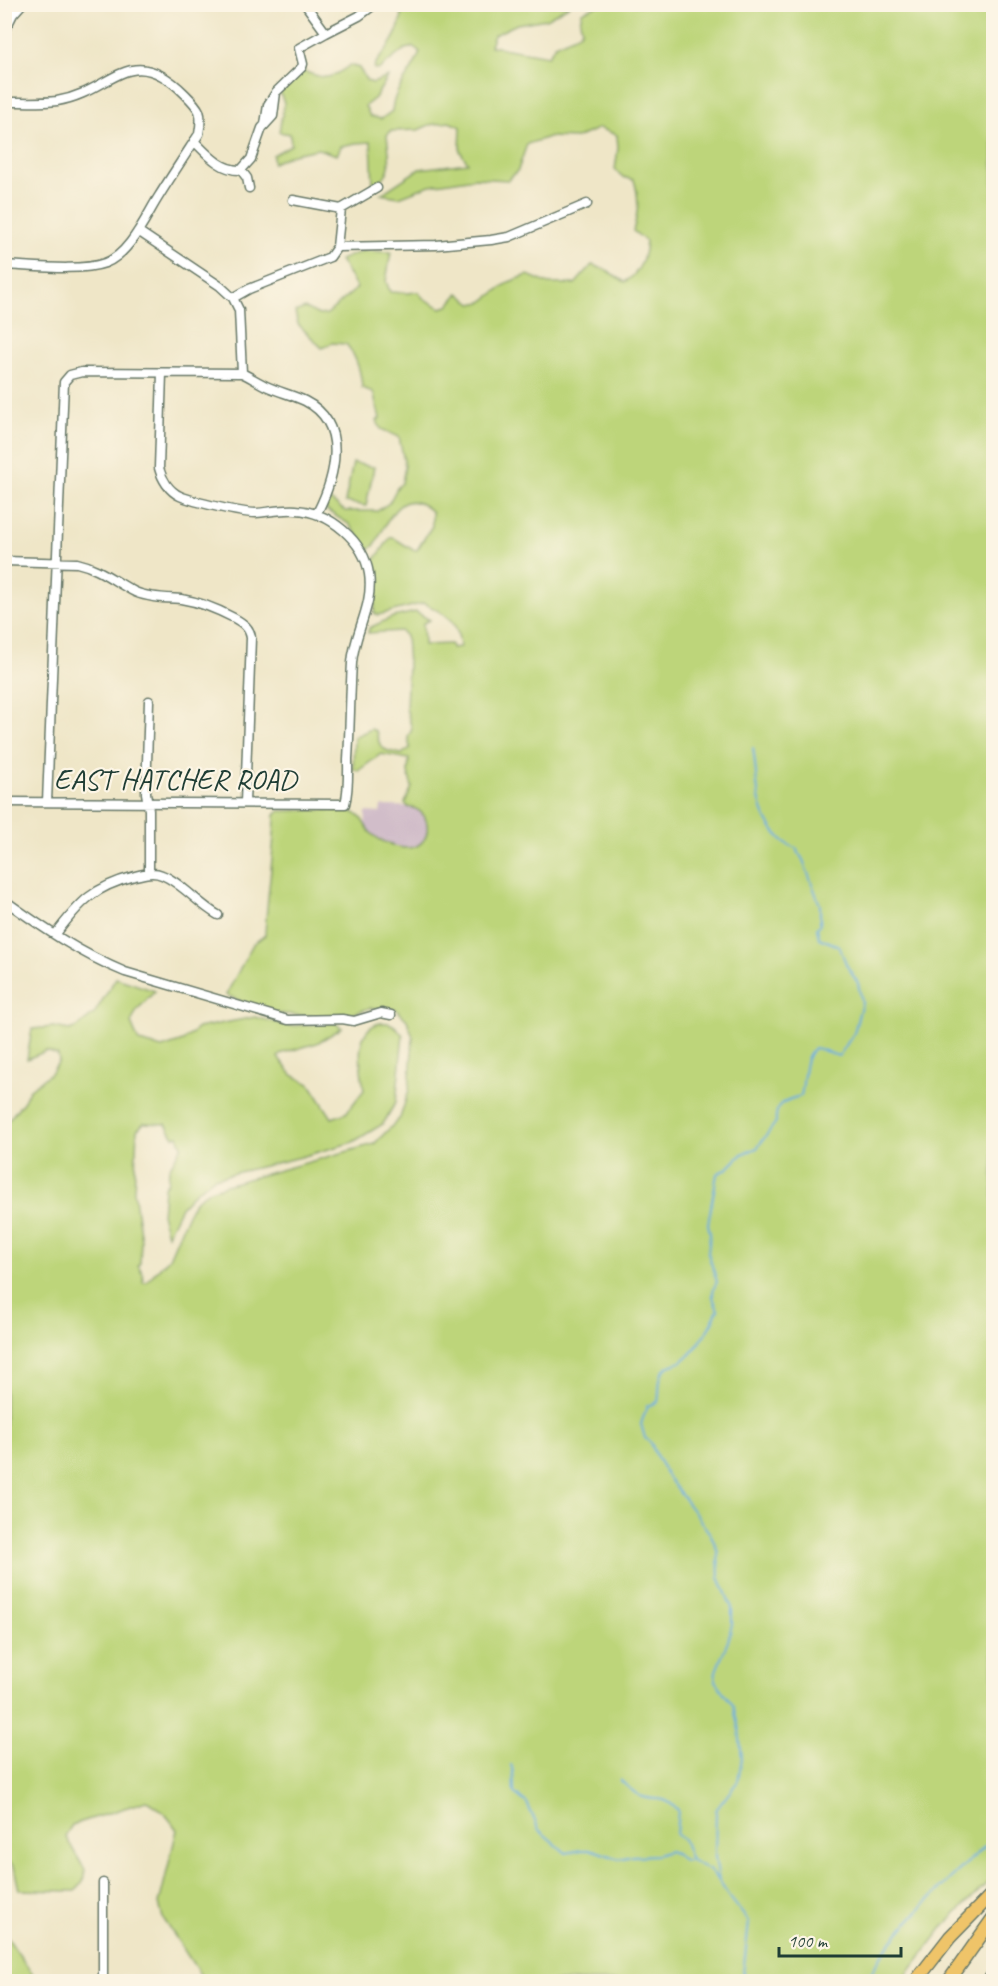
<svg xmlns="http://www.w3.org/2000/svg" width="998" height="1986" font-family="Caveat,sans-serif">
<rect width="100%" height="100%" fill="#fcf5e5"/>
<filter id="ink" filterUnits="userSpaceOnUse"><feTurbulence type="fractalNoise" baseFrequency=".0167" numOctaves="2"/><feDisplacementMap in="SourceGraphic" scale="12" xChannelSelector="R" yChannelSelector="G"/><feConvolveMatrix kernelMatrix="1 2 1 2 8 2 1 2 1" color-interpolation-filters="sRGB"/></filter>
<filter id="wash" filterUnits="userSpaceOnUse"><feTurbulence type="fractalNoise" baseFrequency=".008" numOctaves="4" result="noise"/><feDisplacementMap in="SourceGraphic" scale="24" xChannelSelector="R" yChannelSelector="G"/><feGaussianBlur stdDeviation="1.35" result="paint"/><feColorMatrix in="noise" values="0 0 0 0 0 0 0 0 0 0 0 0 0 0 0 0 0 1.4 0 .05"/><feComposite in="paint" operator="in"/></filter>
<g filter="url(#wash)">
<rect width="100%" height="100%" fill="#efe6c7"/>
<path fill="#d1bdc9" d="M381,806L437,807L436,851H364L366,812L380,813Z"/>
<path fill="#bdd57a" stroke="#6e8957" stroke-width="1.5" d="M396,5H570L546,19L517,24L494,35L490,46L548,56L555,45L579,34L582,29L580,22L582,12L598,5H993V1877L944,1926L902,1981L205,1982L163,1918L159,1904L177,1830C169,1818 160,1806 146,1801L72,1825L65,1836L85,1870L83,1882L76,1891L19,1890L14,1867L5,1859V1124L24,1101L29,1090L52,1072L59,1061L58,1055L46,1051L27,1059L32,1029L54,1027L69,1030L76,1028L94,1014L116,978L155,991L137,1010L131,1023L139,1042L162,1048L183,1041L198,1028L255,1017L290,1026L335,1023L342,1028L317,1043L283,1053L278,1057L292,1075L310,1084L332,1118L346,1113L364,1090C361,1070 352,1030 380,1023C392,1021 396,1027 403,1035L396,1102L383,1124L353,1142L301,1157L214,1178L194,1193L181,1207L167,1235L162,1217L164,1187L168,1182L169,1169L182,1146L178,1136L174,1137L166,1124L144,1123L137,1130L134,1191L141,1241L140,1262L138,1265L143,1274V1282H146L169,1258L190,1209L196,1200L210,1190L226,1185L374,1144L400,1118L409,1090L413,1037L407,1020L396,1009L370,1008L348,1015L314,1016L270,1013L226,995L253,944L265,935C267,895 274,855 275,815L279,811C294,811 341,807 352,812C363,816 363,824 370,832C379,841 395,848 407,848C434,848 434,809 408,807L405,803L412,787L408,773L409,759L381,754L358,771L353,769L354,737L371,729L376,731C380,751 383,750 402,754L410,748L408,737L412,729L406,708L408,665L406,636L401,631L368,633L369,628L393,617L416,612L430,620L423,623L424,645L451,644L452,648L460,647C458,619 447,616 424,603L378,615L374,613L377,586L372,564L390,538H394L413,550H417L432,526V512C401,482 388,522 374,546L368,549L349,524L326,510V504L330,500L345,511H377L389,503L397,488L402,483L405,466L399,437L381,429L377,421L380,418L373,392L362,388C361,371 357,357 346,344L332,343L322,348L298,324L295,312L305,308L319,315L327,314L357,288L340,260L362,251L391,252L386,281L390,292L407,293L418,292L424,299L441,308L448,306L459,293L472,304L482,302L509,282L528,275L549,284H575L592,265L606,270L625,282C640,273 645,258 646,241L633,231C638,213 640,199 634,180L623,177L615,170L618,148L617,135L599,128L577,138L549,137L527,144L518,170L508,180L475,178L430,185L399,197L381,194L419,169L468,163L460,151L461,127L449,122L429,125L418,130L391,131L387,135C389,157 396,174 373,185L371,142L356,143L341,146L337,155L318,149L293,154L273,163V155L291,145L290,134L279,132L284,103L280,93L303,71C325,80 330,80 350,65L359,68L367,81L373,83L388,77L375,98L365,106L370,116L381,119L392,111C394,86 413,75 420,52L414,47L405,49L378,70L374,69L375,64C388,48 398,36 402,15Z
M353,463L374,467L366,506L345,502Z
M4,1933L7,1937L37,1981H5Z"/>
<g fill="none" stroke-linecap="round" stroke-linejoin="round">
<path stroke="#6baee0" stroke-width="2" d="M511,1765C515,1774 513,1783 514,1793L527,1803L539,1830L566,1853L581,1850H593L619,1859L632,1856L657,1855L670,1851L684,1860H689
M620,1780C626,1785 635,1795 643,1797C660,1802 662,1794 678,1810L676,1835L683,1839L691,1860L709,1870L719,1881L728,1895L749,1922L742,1982
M719,1881L715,1857L716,1810L738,1781L742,1758L739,1730L733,1705L715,1681L716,1671L728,1641L732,1624V1608L719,1577L718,1552L711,1535L668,1477L656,1455L651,1443L645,1438L641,1424L647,1406L658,1402C660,1393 658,1380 662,1373C667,1364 674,1366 682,1361C698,1350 710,1327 718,1310C713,1299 710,1293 717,1282L708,1253L710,1233L708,1224L717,1174L728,1168L742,1154L757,1148L776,1122C774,1105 786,1099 801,1096C805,1079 802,1060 814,1048C824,1049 830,1054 839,1056L854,1033L862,1002L858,983L847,966L839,946L819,938L817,928L820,924V905L803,860L796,848C786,845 781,839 774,831C754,806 758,777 753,748
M866,1982C872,1972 877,1962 883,1953C914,1911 955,1874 994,1838"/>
</g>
</g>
<g filter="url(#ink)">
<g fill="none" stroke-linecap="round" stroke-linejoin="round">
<g stroke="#687867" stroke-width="11">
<path id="minor" d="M305,4L326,33L359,16L375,4
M4,32L13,14L22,4
M4,83L7,102L4,205
M265,124L268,105L275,94
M194,141C207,154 221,171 241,170L251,159L262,128L273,116L276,92L302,67L303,64L299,48L326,33
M241,170L247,178L249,188
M293,200L341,209L377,188
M138,231L220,286L233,298L239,310L242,373
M337,247L341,209
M4,265C32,266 80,272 105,263C130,254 146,216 159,196C172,175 186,154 199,134C203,112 200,109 185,94C129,39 113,92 57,101C41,103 23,102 7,102
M233,298L249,289L330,257L337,247L436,245L491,240L509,237L587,204
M242,373C250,377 258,382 266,386C279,392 293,395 305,401C350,424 335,478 317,513
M4,561L77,563C100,568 115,582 135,592C149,598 166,598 181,599C200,602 217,609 234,618C243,623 250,628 251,638L245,803
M4,802L345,804C349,789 348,773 348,759C350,727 350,695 352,663C354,632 374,606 369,574C364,541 330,512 296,510C283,509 269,512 256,513C241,513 194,502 180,496C169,491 162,479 159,468L162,373
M47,802L64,382L70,375L82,372L242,373
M149,873V810L146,793L149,701
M4,900C43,928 81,954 125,972L288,1020L342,1019L354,1021L381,1013L391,1015
M55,935C80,902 93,887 135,876C143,874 153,871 162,875C182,883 198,904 218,915
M103,1883V1978L104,1982"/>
</g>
<g stroke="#687867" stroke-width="15">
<path id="highway" d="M915,1982L950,1937L994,1892
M948,1982L994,1917
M988,1982L994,1974"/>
</g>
<use href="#minor" stroke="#fff" stroke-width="8"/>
<use href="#highway" stroke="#efc469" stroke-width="12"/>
</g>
</g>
<g text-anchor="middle" stroke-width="4.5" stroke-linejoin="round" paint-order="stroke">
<g font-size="30" fill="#1f3d34" stroke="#fcf5e5">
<text x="175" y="789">EAST HATCHER ROAD</text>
</g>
</g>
<rect width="998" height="1986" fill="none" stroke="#fcf5e5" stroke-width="24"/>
<path d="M779 1947v9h122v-9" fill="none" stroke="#1f3d34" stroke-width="3"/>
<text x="788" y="1947" font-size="18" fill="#1f3d34" stroke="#fcf5e5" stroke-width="4.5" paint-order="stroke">100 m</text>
</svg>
